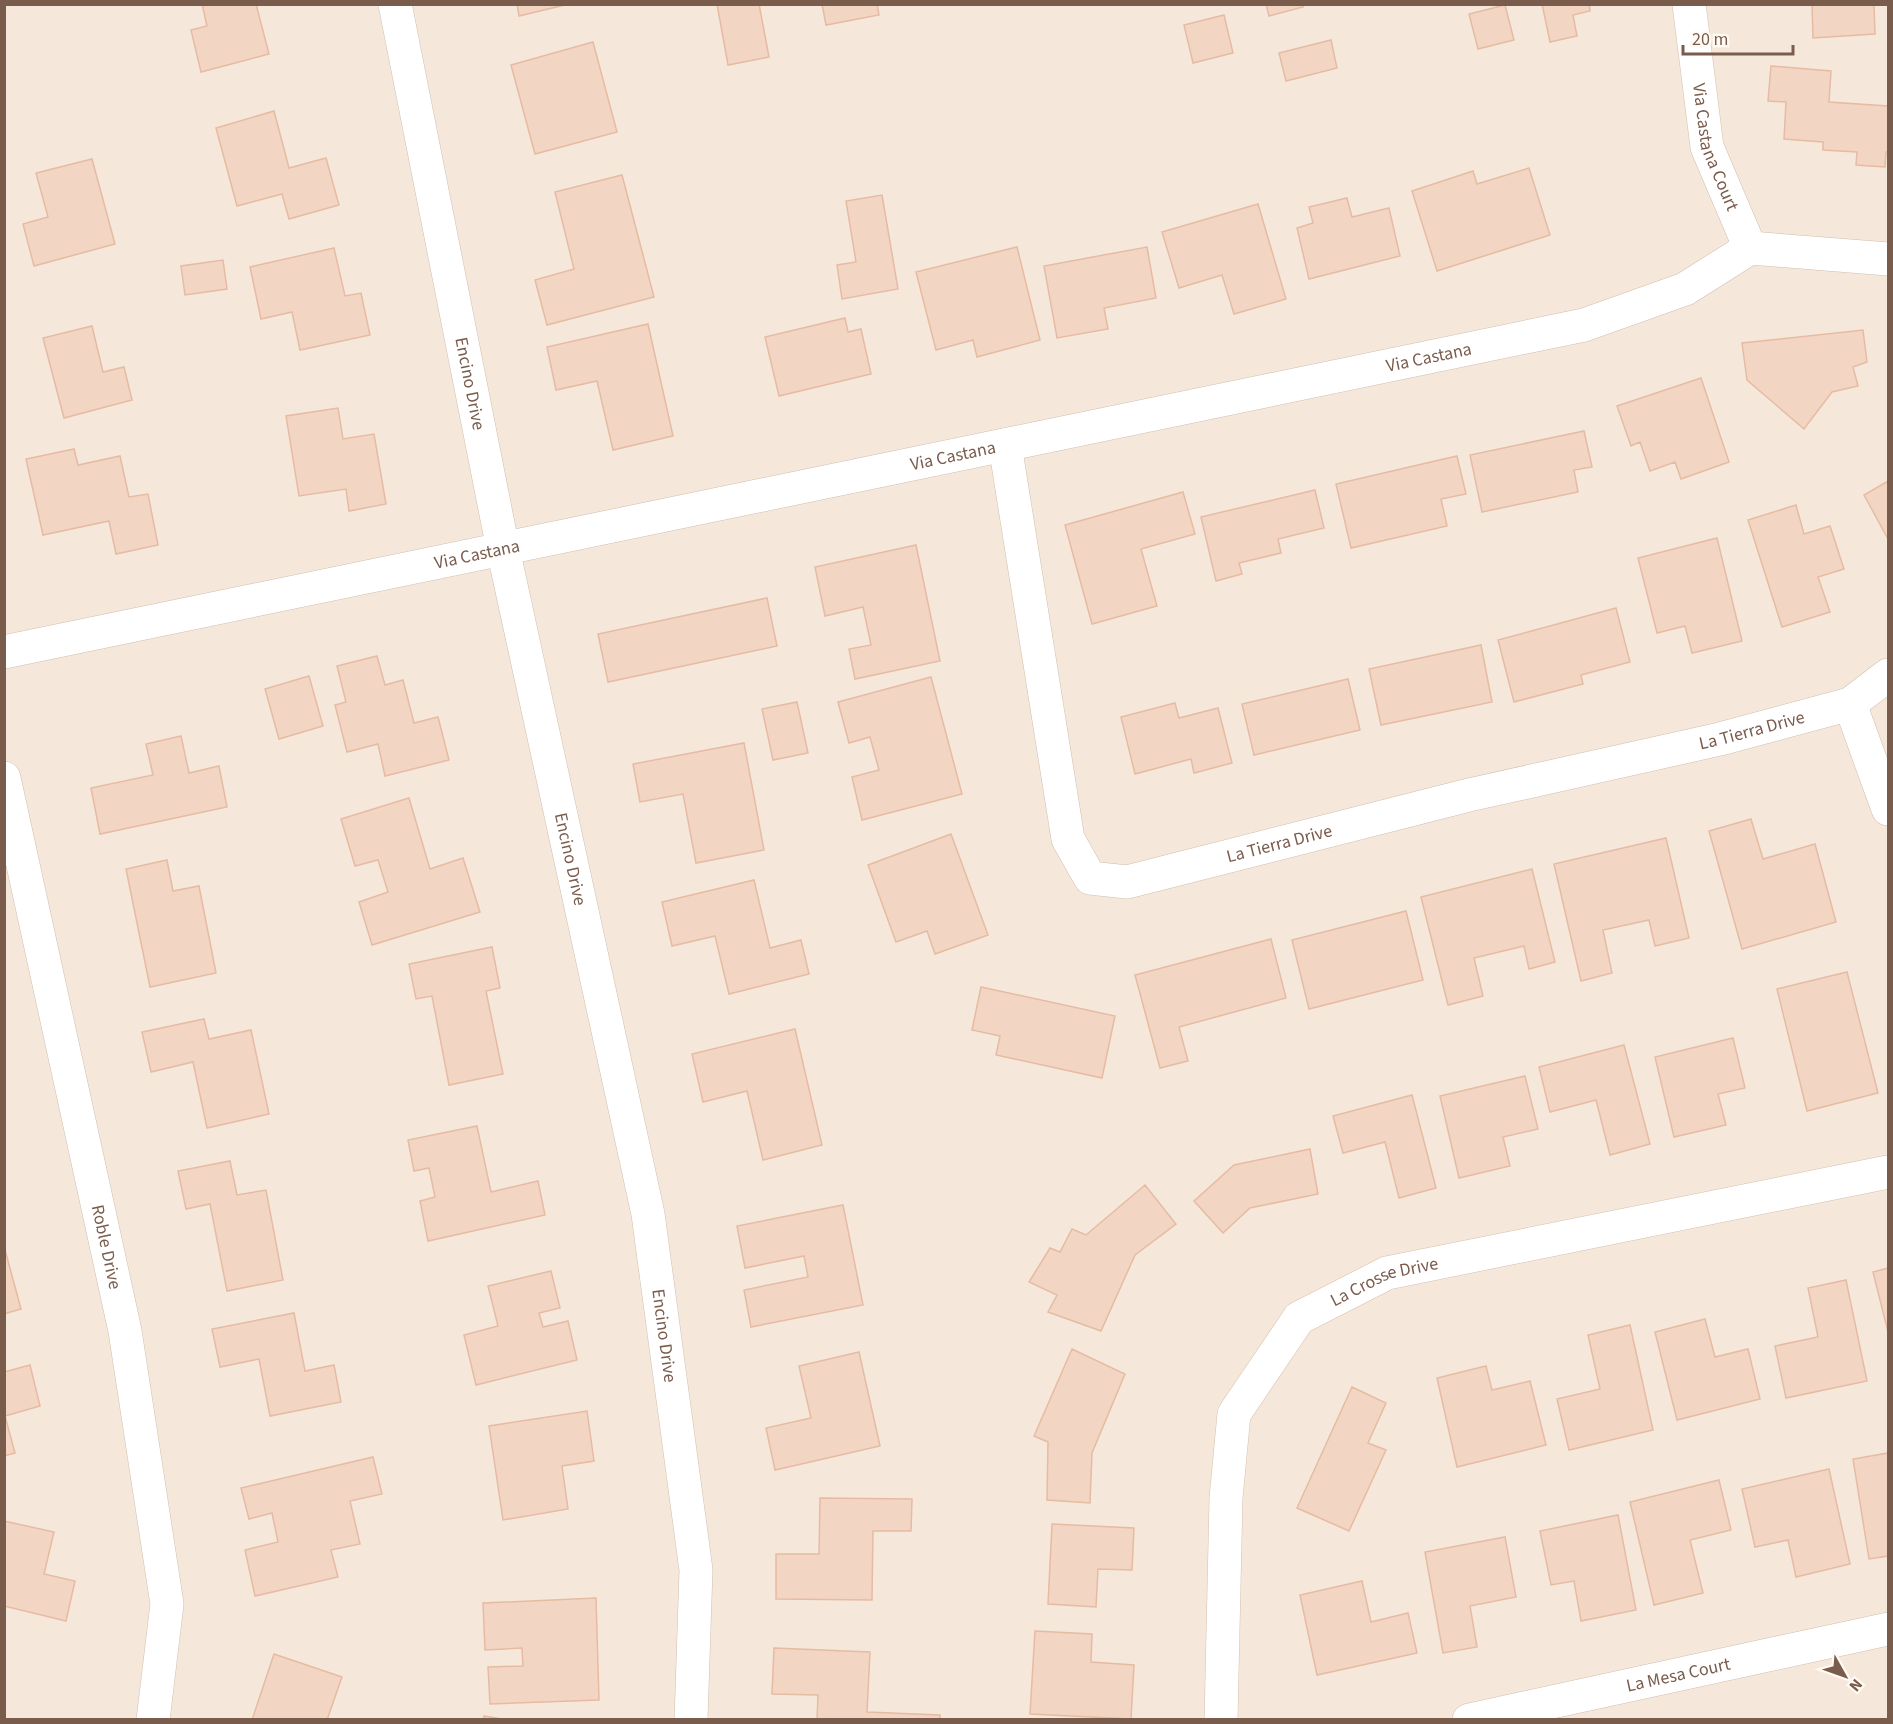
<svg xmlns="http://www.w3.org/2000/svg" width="1893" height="1724" font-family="'Source Sans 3',sans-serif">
<rect width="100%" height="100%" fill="#fdf6ec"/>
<path fill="#f5e8da" d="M5,5H1888V1719H5Z"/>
<path fill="#f3d5c3" stroke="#e6bba3" stroke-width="1.5" d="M202,4H256L269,54L201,72L191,30L207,26Z
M517,4H569L519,16Z
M717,4H759L769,57L728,65Z
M822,4H877L879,15L826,25Z
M1266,4H1303V7L1269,16Z
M1542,4H1589L1590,11L1573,15L1577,36L1550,42Z
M1790,4H1874L1875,34L1813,38L1812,5Z
M1505,5L1514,40L1478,49L1469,14Z
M1224,15L1233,53L1193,63L1184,25Z
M1331,40L1337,68L1286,81L1279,53Z
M593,42L617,132L535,154L511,65Z
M1771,66L1831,71L1829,102L1888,106V152H1886L1885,167L1856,165L1857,152L1823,150V142L1784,139L1786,102L1768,101Z
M274,111L289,168L326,158L339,205L289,219L282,194L237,206L216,128Z
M92,159L115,244L34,266L23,224L48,217L36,173Z
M1529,168L1550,235L1437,271L1412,191L1473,171L1477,184Z
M622,175L654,297L547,325L535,280L574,269L555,192Z
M882,195L898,289L842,299L837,265L856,262L846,201Z
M1347,198L1352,217L1389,208L1400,256L1309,279L1297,228L1313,223L1309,207Z
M1258,204L1286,299L1234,314L1222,275L1179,288L1162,232Z
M1017,247L1040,340L977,357L973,340L936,350L916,272Z
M1147,247L1156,298L1104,308L1108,329L1057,338L1044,266Z
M334,248L345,296L361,293L370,335L300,350L292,312L261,319L250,267Z
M223,260L227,289L185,295L181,266Z
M845,318L848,332L861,329L871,374L779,396L765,337Z
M648,324L673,436L613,450L597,381L556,390L547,347Z
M92,326L103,372L124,367L132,400L64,418L43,338Z
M1863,330L1867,362L1853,367L1858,386L1832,392L1804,429L1747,380L1742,343Z
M1701,378L1729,462L1681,479L1675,462L1650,471L1640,442L1631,446L1617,406Z
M338,408L343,439L374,434L386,504L349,511L346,489L299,496L286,416Z
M1584,431L1592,467L1574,470L1578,492L1482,512L1470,455Z
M74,449L78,465L120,456L129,497L148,494L158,545L116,554L109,521L43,535L26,459Z
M1457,456L1466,494L1441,499L1447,526L1351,548L1336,484Z
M1888,481V539L1864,495Z
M1315,490L1324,528L1278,539L1281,553L1239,563L1242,574L1216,581L1201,517Z
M1183,492L1195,534L1141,549L1157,606L1092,624L1065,525Z
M1796,505L1804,534L1830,526L1844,569L1818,577L1830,612L1782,627L1748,520Z
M1717,538L1742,641L1692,653L1685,626L1657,633L1638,558Z
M916,545L940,661L855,679L849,649L871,645L863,607L825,616L815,567Z
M767,598L777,646L608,682L598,634Z
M1616,608L1630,662L1581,675L1583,684L1514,702L1498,640Z
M1481,645L1492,702L1381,725L1369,669Z
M377,656L385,685L403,680L414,723L438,717L449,760L385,776L378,744L347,752L335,705L346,702L337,666Z
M309,676L323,726L279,739L265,689Z
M931,677L962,794L862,820L852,777L879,770L870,737L849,743L838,702Z
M1348,679L1360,730L1254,755L1242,704Z
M797,702L808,753L773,760L762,709Z
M1175,703L1179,718L1218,708L1232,763L1194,773L1191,759L1135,774L1121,717Z
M181,736L189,773L219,766L227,807L100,834L91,788L153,775L146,744Z
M744,743L764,850L696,863L683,794L640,802L633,764Z
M409,798L430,869L463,858L480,912L372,945L359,902L388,892L378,860L355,866L341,819Z
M1751,819L1763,859L1815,844L1836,922L1742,949L1709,831Z
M951,834L988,935L935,954L927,931L896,942L868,865Z
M1666,838L1689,938L1655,946L1649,920L1603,930L1612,973L1581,981L1554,864Z
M167,860L173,891L199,886L216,973L150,987L126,869Z
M1532,869L1555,962L1529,969L1524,946L1474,958L1483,996L1448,1005L1421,897Z
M754,880L770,948L801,940L809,974L729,994L715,936L672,946L662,902Z
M1406,911L1423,980L1309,1009L1292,940Z
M1271,939L1286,998L1179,1027L1188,1061L1160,1068L1135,975Z
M492,947L500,988L486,991L503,1074L449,1085L432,996L416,999L409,964Z
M1847,972L1878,1093L1807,1111L1777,989Z
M981,987L1115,1016L1102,1078L996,1055L1000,1036L972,1030Z
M204,1019L209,1039L251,1030L269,1114L207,1128L193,1062L151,1072L142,1032Z
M795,1029L822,1145L763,1160L747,1091L703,1102L692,1054Z
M1733,1038L1745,1088L1718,1094L1726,1125L1674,1137L1655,1057Z
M1624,1045L1650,1144L1610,1155L1596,1100L1550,1112L1539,1067Z
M1525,1076L1538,1129L1503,1137L1510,1166L1459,1178L1440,1096Z
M1412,1095L1436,1188L1399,1198L1385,1142L1343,1153L1333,1116Z
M477,1126L491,1192L538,1181L545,1215L428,1241L420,1201L435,1197L429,1168L414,1171L408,1140Z
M1310,1149L1318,1194L1250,1208L1223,1233L1194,1201L1234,1165Z
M230,1161L237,1195L266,1190L283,1280L227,1291L210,1204L186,1209L178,1171Z
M1145,1185L1176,1224L1135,1255L1101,1331L1048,1312L1057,1295L1029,1282L1050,1248L1060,1252L1072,1229L1086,1235Z
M843,1205L863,1305L751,1327L744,1290L808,1277L804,1256L745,1268L737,1226Z
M4,1246L21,1309L4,1314Z
M1888,1268V1332L1873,1272Z
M551,1271L560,1308L539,1313L543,1327L568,1321L577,1360L476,1385L464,1335L498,1326L488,1286Z
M1846,1280L1867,1381L1786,1398L1775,1346L1818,1337L1808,1288Z
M294,1313L305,1371L334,1365L341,1402L270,1416L259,1359L220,1367L212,1329Z
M1705,1319L1715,1357L1748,1349L1760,1399L1677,1420L1655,1332Z
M1630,1325L1653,1430L1569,1450L1557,1399L1600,1389L1588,1335Z
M1072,1349L1125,1374L1092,1453L1090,1503L1047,1500L1048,1442L1034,1436Z
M859,1352L880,1446L775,1470L766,1428L811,1418L799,1366Z
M30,1365L40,1406L5,1416L15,1453L4,1456V1372Z
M1486,1366L1492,1390L1530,1381L1546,1445L1457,1467L1437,1378Z
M1352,1387L1386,1403L1368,1443L1386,1450L1349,1531L1297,1508Z
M587,1411L594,1461L562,1466L568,1509L503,1520L489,1426Z
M1888,1453V1556L1869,1559L1853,1459Z
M373,1457L382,1494L350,1501L360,1544L331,1550L338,1577L255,1596L245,1550L278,1542L272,1513L249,1519L241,1488Z
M1829,1469L1850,1564L1796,1577L1788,1540L1755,1547L1742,1489Z
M1719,1480L1731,1530L1690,1540L1703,1593L1654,1605L1630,1502Z
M820,1498L912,1499L911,1531H873L872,1600L776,1599V1554H819Z
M1618,1515L1636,1610L1581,1621L1574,1581L1551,1585L1540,1531Z
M4,1521L54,1532L44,1574L75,1581L66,1621L4,1606Z
M1052,1524L1134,1528L1132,1570L1098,1569L1096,1607L1048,1604Z
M1505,1537L1516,1597L1470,1606L1477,1647L1443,1653L1425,1552Z
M1362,1581L1371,1622L1408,1613L1417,1653L1317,1675L1300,1595Z
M596,1598L599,1700L490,1704L488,1667L523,1666L522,1648L485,1650L483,1603Z
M1035,1631L1092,1634L1091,1662L1134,1665L1131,1719L1030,1714Z
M774,1648L870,1652L867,1712L940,1715V1720H817L818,1695L772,1694Z
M274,1654L342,1677L327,1720H252Z
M484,1716L508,1720H483Z"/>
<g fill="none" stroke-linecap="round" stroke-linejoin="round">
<g stroke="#d1beb0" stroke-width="34">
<g id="street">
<path id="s1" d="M395,4L503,549L648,1214L696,1570L691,1720"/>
<path id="s2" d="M1689,4L1707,147L1750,248"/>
<path id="s3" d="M1005,445L1068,839L1090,878L1127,882L1469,795L1720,739L1850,704L1888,675"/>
<path id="s4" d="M4,652L1584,325L1685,289L1750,248L1888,259"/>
<path d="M1850,704L1888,809"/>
<path id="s5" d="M4,778L125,1331L167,1604L153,1720"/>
<path id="s6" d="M1469,1720L1888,1629"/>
</g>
</g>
<g stroke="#d6c0b0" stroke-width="34">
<g id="secondary">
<path id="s7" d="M1221,1720L1226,1498L1234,1414L1299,1318L1387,1273L1888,1172"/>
</g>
</g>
<use href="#street" stroke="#fff" stroke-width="33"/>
<use href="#secondary" stroke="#fff" stroke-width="33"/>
</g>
<g text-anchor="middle" stroke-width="6" stroke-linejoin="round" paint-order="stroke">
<g font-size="18" fill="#7a5c4d" stroke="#fffaf3">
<text dy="6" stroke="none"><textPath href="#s2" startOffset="146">Via Castana Court</textPath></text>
<text dy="6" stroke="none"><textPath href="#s4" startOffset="1455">Via Castana</textPath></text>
<text dy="6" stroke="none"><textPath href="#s1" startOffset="387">Encino Drive</textPath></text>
<text dy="6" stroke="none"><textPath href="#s4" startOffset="969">Via Castana</textPath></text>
<text dy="6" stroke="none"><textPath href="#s4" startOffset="483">Via Castana</textPath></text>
<text dy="6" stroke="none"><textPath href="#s3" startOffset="1124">La Tierra Drive</textPath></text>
<text dy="6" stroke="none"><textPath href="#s3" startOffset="638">La Tierra Drive</textPath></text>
<text dy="6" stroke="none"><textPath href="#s1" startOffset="873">Encino Drive</textPath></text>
<text dy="6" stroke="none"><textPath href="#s5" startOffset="480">Roble Drive</textPath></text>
<text dy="6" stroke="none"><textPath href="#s7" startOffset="516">La Crosse Drive</textPath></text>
<text dy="6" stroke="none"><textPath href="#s1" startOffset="1359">Encino Drive</textPath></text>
<text dy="6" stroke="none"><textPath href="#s6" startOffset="214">La Mesa Court</textPath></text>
</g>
</g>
<rect width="1893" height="1724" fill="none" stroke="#7a5c4d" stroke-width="12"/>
<g transform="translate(1845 1676) rotate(130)" stroke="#fffaf3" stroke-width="4.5" paint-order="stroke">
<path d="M0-4.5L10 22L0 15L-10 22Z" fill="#7a5c4d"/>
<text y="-9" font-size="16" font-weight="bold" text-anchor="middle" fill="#7a5c4d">N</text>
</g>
<path d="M1683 45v9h110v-9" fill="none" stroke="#7a5c4d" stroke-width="3"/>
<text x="1692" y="45" font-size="18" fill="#7a5c4d" stroke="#fffaf3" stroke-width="4.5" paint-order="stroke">20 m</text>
</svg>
